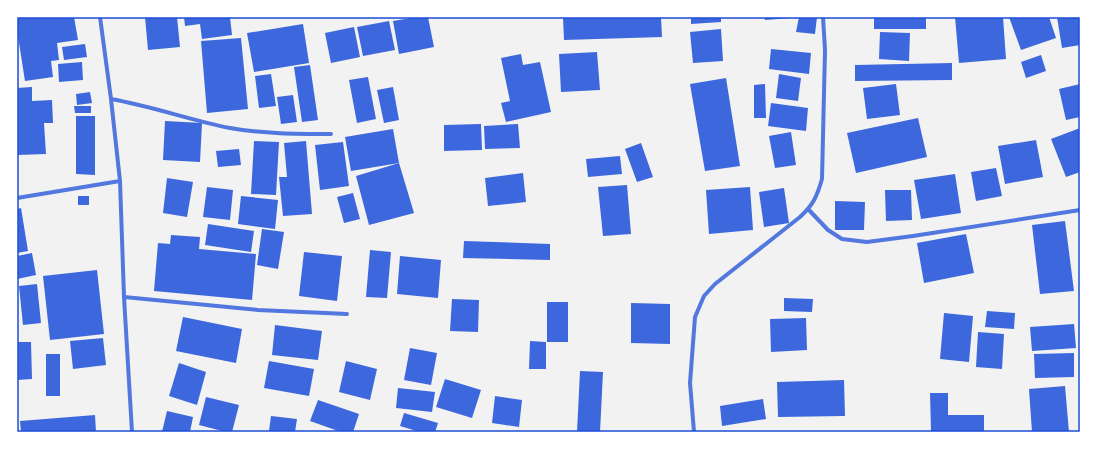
<svg xmlns="http://www.w3.org/2000/svg" width="1097" height="449" font-family="Ubuntu,sans-serif">
<rect width="100%" height="100%" fill="#f2f2f2"/>
<path fill="#3d67dc" d="M17,17H74L78,40L57,43L59,60L51,61L53,77L25,81L17,30Z
M145,17H177L180,47L148,50Z
M184,17H230L232,35L202,39L200,24L185,26Z
M417,17H428L434,47L399,54L393,21Z
M563,17H661L662,37L564,40Z
M691,17H721V22L691,24Z
M764,17H791V18L765,20Z
M799,17H817L815,34L796,32Z
M874,17H926V29H874Z
M955,17H1003L1006,59L959,63Z
M1009,17H1049L1056,38L1021,50Z
M1057,17H1080V45L1062,48Z
M389,21L395,50L363,56L357,27Z
M303,24L309,63L254,72L247,33Z
M354,27L360,57L331,63L325,33Z
M721,29L723,61L693,63L690,32Z
M880,32L910,33L909,61L879,59Z
M241,38L248,109L207,113L201,41Z
M85,44L87,57L64,60L62,47Z
M771,49L811,53L809,74L769,69Z
M597,52L600,90L561,92L559,54Z
M521,54L523,65L540,62L551,112L506,122L501,103L510,101L501,58Z
M1041,55L1046,71L1026,78L1021,62Z
M82,62L83,80L59,82L58,64Z
M952,63V80L855,81V65Z
M310,65L318,120L302,122L294,67Z
M271,74L276,106L259,108L255,76Z
M779,74L801,78L798,101L776,98Z
M368,77L376,119L357,123L349,80Z
M726,78L740,166L705,171L690,84Z
M765,84L766,118H754V85Z
M896,84L900,115L867,119L863,88Z
M1080,84V117L1066,120L1059,89Z
M32,87V101L52,100L53,123H44L46,154L17,155V88Z
M393,87L399,120L384,123L377,90Z
M90,92L92,103L77,105L76,94Z
M293,95L297,122L281,124L277,97Z
M771,103L808,108L806,131L768,126Z
M74,106H91V113H75Z
M76,116H95V175L76,174Z
M918,118L927,157L856,173L847,133Z
M165,121L202,123L200,162L163,160Z
M481,124L482,150L444,151V125Z
M518,124L520,148L485,149L484,126Z
M1080,128V172L1066,177L1051,139Z
M393,129L399,163L351,171L345,137Z
M791,132L796,165L775,168L769,136Z
M1036,140L1043,177L1005,184L998,146Z
M254,141L279,142L276,195L251,194Z
M306,141L312,214L283,216L279,177H287L284,143Z
M343,142L349,186L320,190L315,145Z
M641,143L653,177L637,182L625,149Z
M239,149L241,165L218,167L216,151Z
M620,156L622,174L588,177L586,159Z
M399,163L414,213L369,225L356,176Z
M996,168L1002,196L976,201L971,172Z
M523,173L526,202L488,206L485,178Z
M955,174L961,213L921,219L914,180Z
M167,178L193,182L187,217L163,213Z
M627,185L631,234L603,236L598,187Z
M207,187L233,190L230,220L203,217Z
M750,187L753,230L709,234L706,190Z
M784,188L789,223L764,227L759,192Z
M885,190H911L912,220L886,221Z
M353,193L360,219L344,223L337,197Z
M78,196H89V205H78Z
M241,196L278,200L275,229L238,224Z
M835,201L865,202L864,230H835Z
M21,208L28,251L17,253V209Z
M1065,221L1074,291L1040,294L1032,225Z
M208,224L254,231L251,252L205,245Z
M262,229L284,232L278,269L257,265Z
M966,234L974,273L924,283L917,243Z
M171,235L200,237L199,249L256,254L252,300L154,291L158,243L170,244Z
M464,241L550,244V260L463,258Z
M370,250L391,252L387,298L366,297Z
M304,252L342,256L337,301L299,296Z
M32,253L36,275L17,279V256Z
M400,256L441,260L438,298L397,294Z
M97,270L104,334L50,340L43,276Z
M37,284L41,323L23,325L19,286Z
M784,298L813,299L812,312L784,311Z
M452,299L479,300L478,332L450,331Z
M547,302H568V342H547Z
M631,303L670,304V344L631,343Z
M987,311L1015,313L1014,329L985,327Z
M944,313L973,316L969,362L940,359Z
M183,317L242,329L236,363L176,351Z
M806,318L807,350L771,352L770,319Z
M1074,324L1076,348L1032,351L1030,327Z
M275,325L322,331L318,360L272,355Z
M978,332L1004,334L1002,369L976,367Z
M103,338L106,365L73,369L70,341Z
M530,341L546,342V369H529Z
M17,342H31L32,379L17,380Z
M410,348L437,353L431,385L404,380Z
M1074,353V377L1035,378L1034,354Z
M46,354H60V396H46Z
M269,361L314,369L309,396L264,388Z
M346,361L377,369L370,400L339,392Z
M179,363L206,372L197,405L169,396Z
M580,371L603,372L600,432H577Z
M445,379L481,390L472,418L436,407Z
M844,380L845,416L778,417L777,382Z
M1065,386L1069,432H1032L1029,389Z
M398,388L435,392L432,412L396,408Z
M930,393H948V415H984V432H931Z
M495,396L522,400L519,427L492,423Z
M206,397L239,405L232,432H226L199,425Z
M763,399L766,419L722,426L720,406Z
M318,400L359,414L353,432H341L310,421Z
M167,411L193,417L190,432H162Z
M404,413L438,423L435,432H420L400,426Z
M95,415L96,432H21L20,421Z
M271,416L297,419L295,432H277L269,431Z"/>
<g fill="none" stroke-linecap="round" stroke-linejoin="round">
<path stroke="#5277de" stroke-width="4" d="M100,17L111,99L120,181L124,297L132,432
M111,99C151,106 190,120 230,128C263,134 297,134 331,134
M17,198L120,181
M808,209L828,230L842,239L867,242L913,236L1080,210
M124,297L258,310L347,314
M694,432L690,383L695,317L704,296L715,284L800,217C814,204 817,196 822,179L825,50L823,17"/>
</g>
<rect width="1097" height="449" fill="none" stroke="#ffffff" stroke-width="36"/>
<rect x="18" y="18" width="1061" height="413" fill="none" stroke="#1d4ed8" stroke-width="1.5"/>
</svg>
